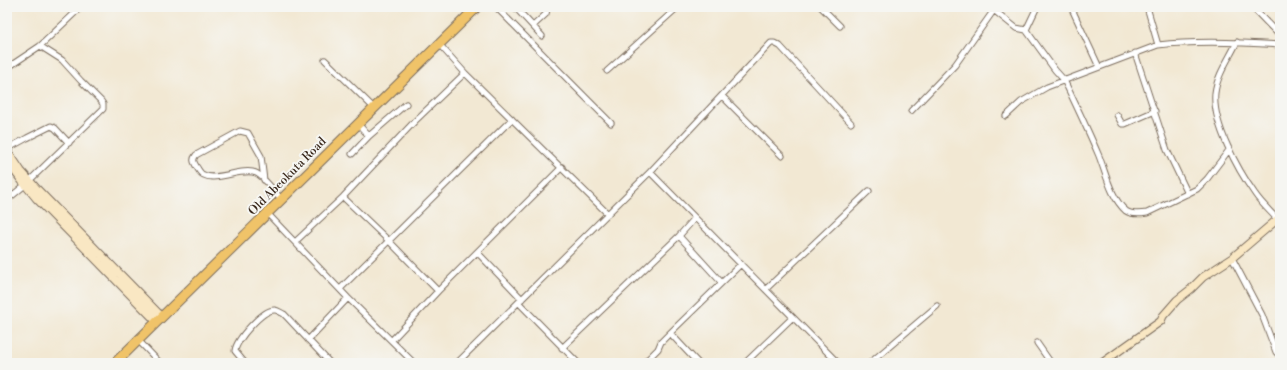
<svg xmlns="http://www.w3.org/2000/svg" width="1287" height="370" font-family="'Libre Bodoni',serif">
<rect width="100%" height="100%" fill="#f6f6f2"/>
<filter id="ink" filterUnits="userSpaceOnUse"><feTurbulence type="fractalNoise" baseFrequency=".025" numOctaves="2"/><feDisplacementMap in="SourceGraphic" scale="8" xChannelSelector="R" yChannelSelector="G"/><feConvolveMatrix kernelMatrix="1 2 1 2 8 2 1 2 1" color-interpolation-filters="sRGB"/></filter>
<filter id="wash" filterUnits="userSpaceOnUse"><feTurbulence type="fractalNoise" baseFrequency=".012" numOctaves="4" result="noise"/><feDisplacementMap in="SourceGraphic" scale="16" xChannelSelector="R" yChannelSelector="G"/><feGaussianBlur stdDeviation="0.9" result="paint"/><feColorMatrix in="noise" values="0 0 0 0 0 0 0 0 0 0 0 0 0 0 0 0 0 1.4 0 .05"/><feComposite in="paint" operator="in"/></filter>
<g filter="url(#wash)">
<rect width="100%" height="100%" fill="#f2e8d3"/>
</g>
<g filter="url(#ink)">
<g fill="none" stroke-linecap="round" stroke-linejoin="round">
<g stroke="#7b6c5d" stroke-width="7">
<path id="street" d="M496,7L611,123
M515,7L542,36
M821,7L840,26
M990,7L1016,28L1026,30L1055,70L1064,80C1076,105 1088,130 1099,156C1106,174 1111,198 1126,211C1132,215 1141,214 1147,213L1197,189L1207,179L1229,150
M1071,7L1099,67
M1147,7L1158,45C1198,40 1240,42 1280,45
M1252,7L1280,36
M533,26L546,14L547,10L544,7
M1026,30L1037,7
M1237,42C1229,59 1217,75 1215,93C1212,123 1238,170 1255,194C1261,203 1270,211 1277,219
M439,44L465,73
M1135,53L1167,150L1188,194
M325,60L374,108
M7,68L40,46L81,7
M607,71L678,7
M722,96L782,156
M911,111L955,65L994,10
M1117,115L1122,124H1125L1155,111
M1006,116L1021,102L1047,87L1158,45
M358,124L369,136
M7,149L27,138L51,126L55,128L69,143
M352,154L369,136L406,104
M650,172L838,363
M264,180L261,156L248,133L240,131L196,155C192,160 194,162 196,166C199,170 200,174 204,175C216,182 243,167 256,173C262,175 276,193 281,199
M29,181L103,109V104L101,101L81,81L62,60L40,46
M343,197L389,241L438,291
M7,200L25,185
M267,213L348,298L414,363
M679,236L721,282
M295,242L343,197L415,121L465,73L608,214
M477,252L522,299
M1232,258L1262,315L1276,352L1280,356
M340,289L512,119
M766,289L869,191
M519,303L578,363
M670,333L698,363
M138,340L160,363
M308,340L348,298
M392,340L438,291L562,167
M1037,343L1051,363
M562,348L679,236L695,218
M245,363L235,351C236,340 263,309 275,310C278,310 281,313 284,314L330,363
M457,363L650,172L771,43H774L780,46L851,123
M644,363L658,349L661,342L670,333L741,264
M745,363L792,318
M870,363L937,306
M976,363L977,362"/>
</g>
<g stroke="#7b6c5d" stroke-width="9">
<path id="secondary" d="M7,150L21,171L37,189L162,317
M7,161L22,181L36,198L157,322
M1102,363L1161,321L1163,316L1177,300L1191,289L1203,277L1232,258L1280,217"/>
</g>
<g stroke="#7b6c5d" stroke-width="11">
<path id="highway" d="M115,363L477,7"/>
</g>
<use href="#street" stroke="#fff" stroke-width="5"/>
<use href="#secondary" stroke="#f9e7c3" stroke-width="7"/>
<use href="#highway" stroke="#f0c369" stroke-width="9"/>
</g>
</g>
<g text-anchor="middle" stroke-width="4" stroke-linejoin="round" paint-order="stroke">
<g font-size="12" fill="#3b2a1e" stroke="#f6f6f2">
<text transform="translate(287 176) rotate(-45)" y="4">Old Abeokuta Road</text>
</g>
</g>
<rect width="1287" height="370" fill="none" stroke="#f6f6f2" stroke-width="24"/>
</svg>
